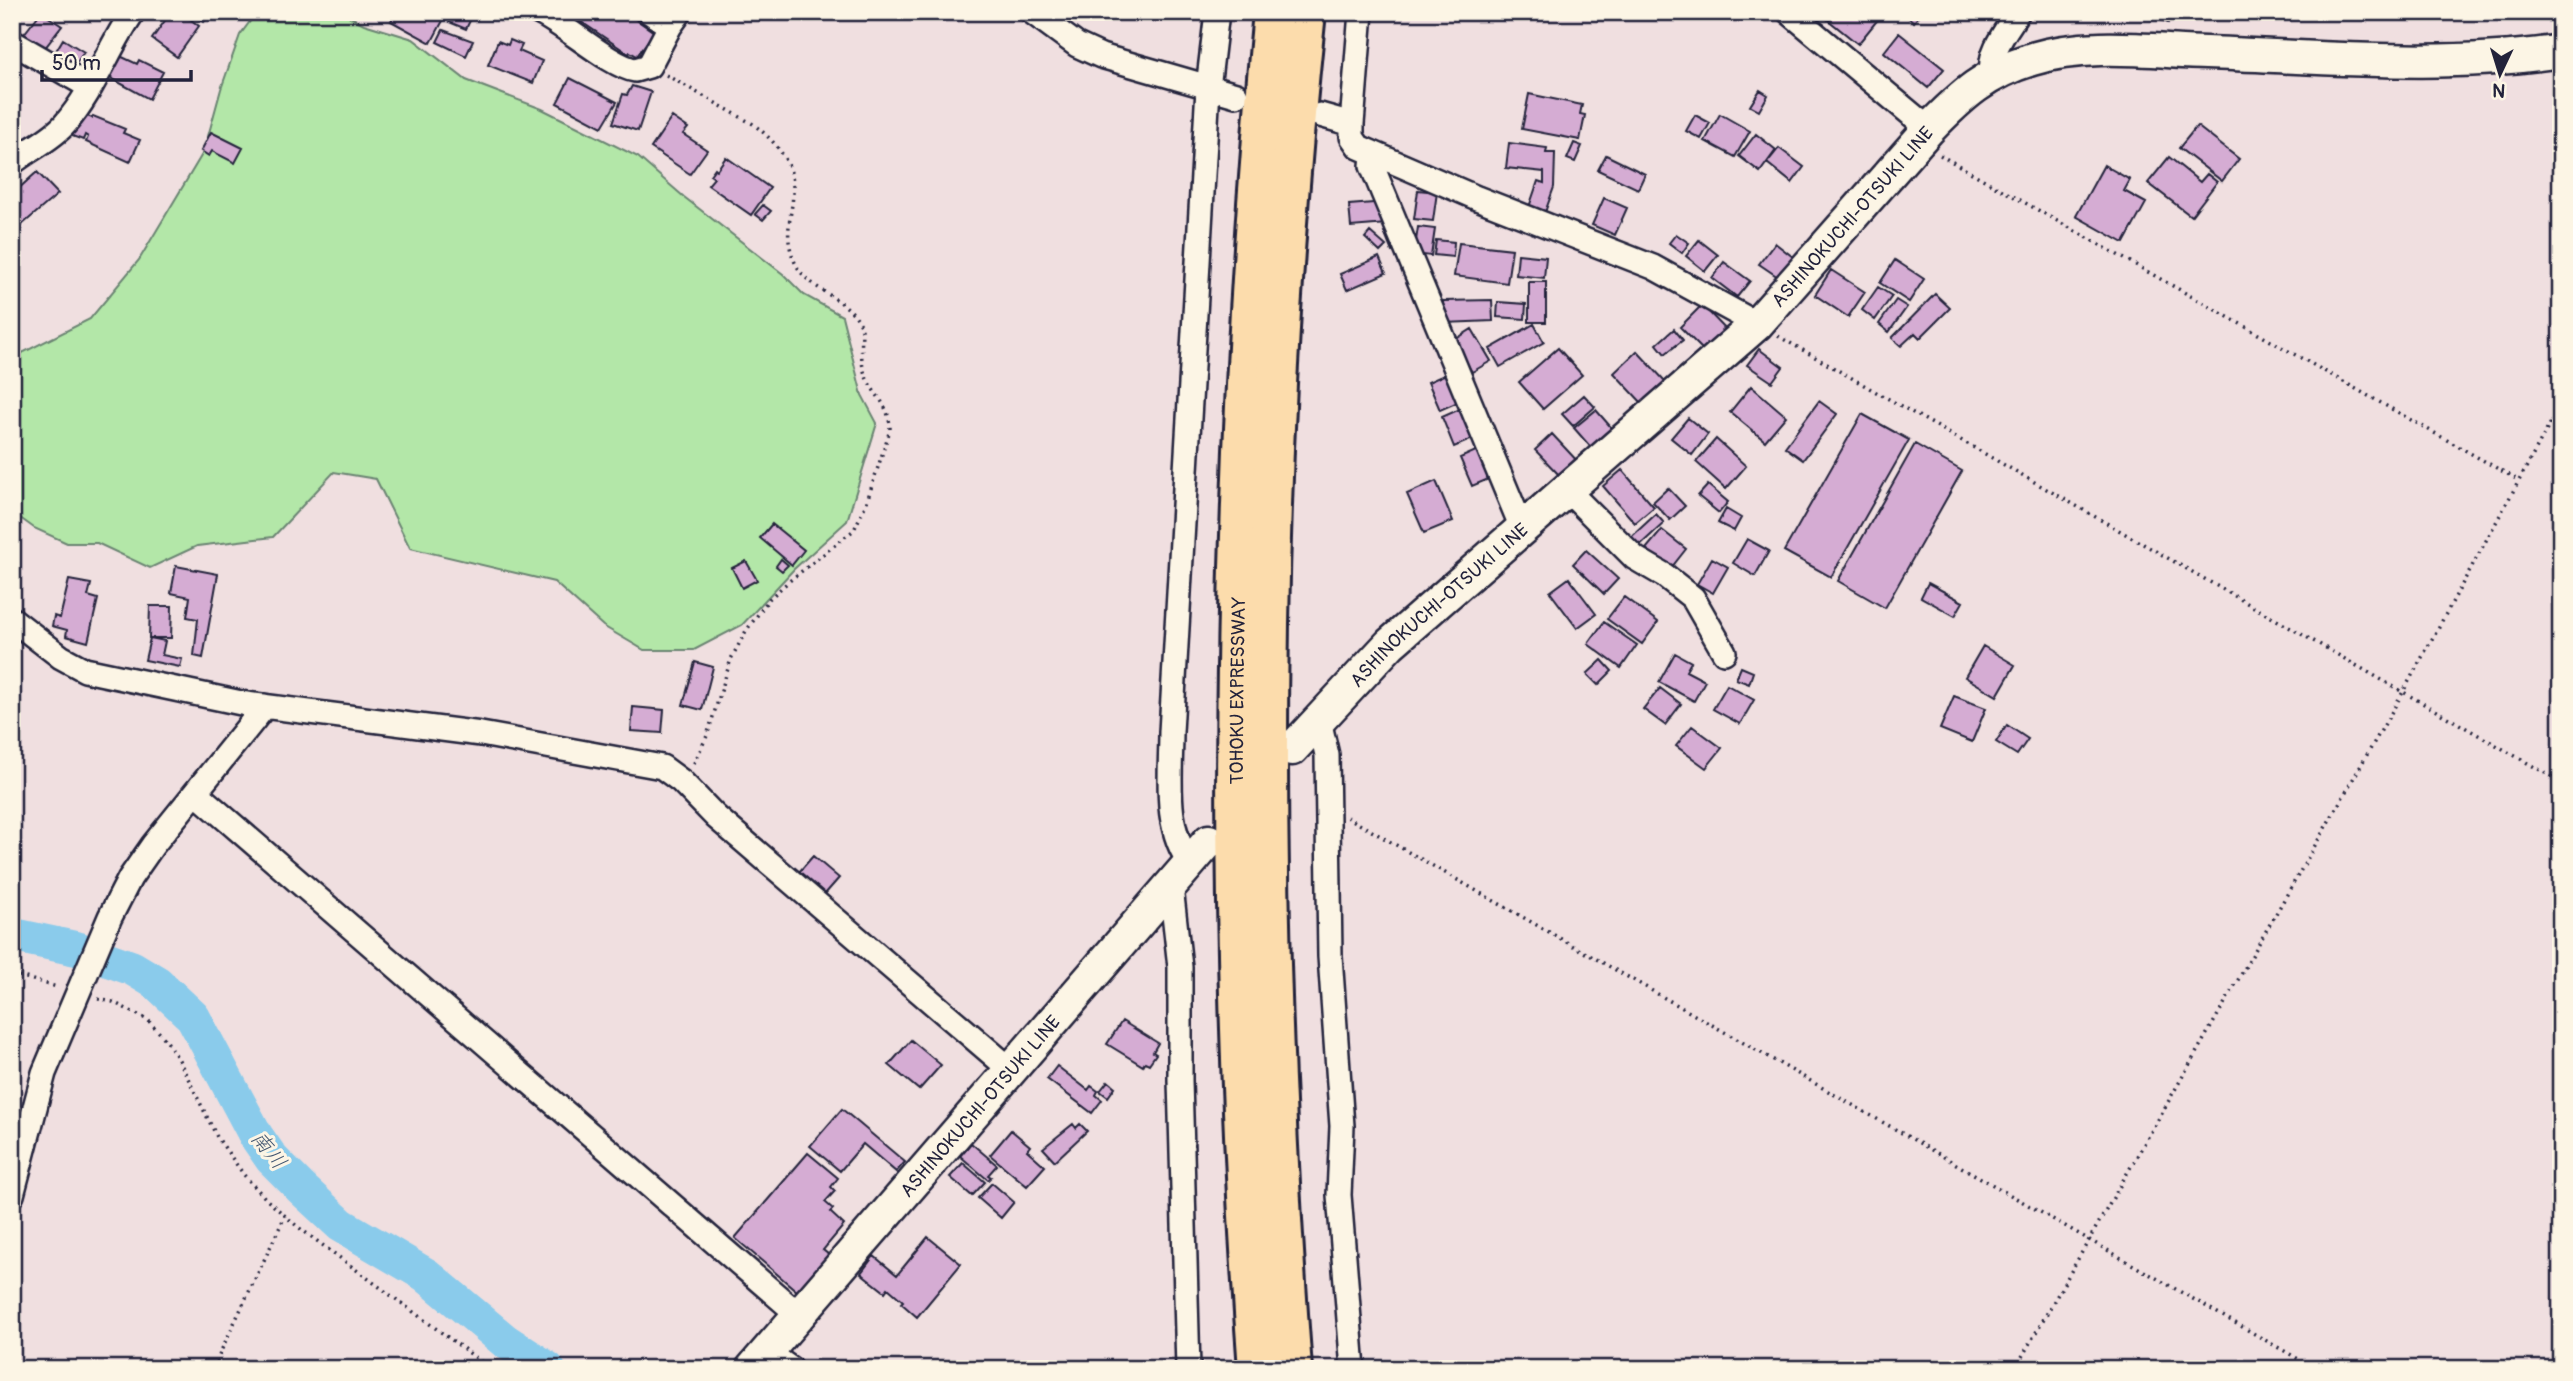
<svg xmlns="http://www.w3.org/2000/svg" width="2573" height="1381" font-family="Pangolin,'Klee One',sans-serif">
<rect width="100%" height="100%" fill="#f0dfe0"/>
<filter id="ink" filterUnits="userSpaceOnUse"><feTurbulence type="fractalNoise" baseFrequency=".0143" numOctaves="2"/><feDisplacementMap in="SourceGraphic" scale="14" xChannelSelector="R" yChannelSelector="G"/><feConvolveMatrix kernelMatrix="1 2 1 2 8 2 1 2 1" color-interpolation-filters="sRGB"/></filter>
<g filter="url(#ink)">
<path fill="#b3e7a8" stroke="#6a8472" stroke-width="2" d="M257,12H341L364,24L413,39L466,80L542,109L638,157L684,197L783,274L804,295L842,316L862,395L877,423L847,521L794,569L742,625L694,650H644L603,626L554,582L410,548L376,479L334,472L273,537L197,546L150,568L97,543H67L34,528L12,512V358L90,319L139,260L204,151L221,89L240,35Z"/>
<g fill="none" stroke-linecap="round" stroke-linejoin="round">
<path stroke="#8acbeb" stroke-width="35" d="M12,935L78,949L132,968L157,983L193,1017L256,1136L272,1159L301,1188L341,1225L426,1275L505,1341L548,1369"/>
</g>
<path fill="#d5acd3" stroke="#22223b" stroke-width="2" d="M41,12L62,26L44,49L24,34Z
M171,12H181L199,26L177,57L152,39Z
M189,12H212L204,22Z
M396,12H440L446,15L431,43L391,21Z
M454,12H474L466,29L449,22Z
M563,12H581L577,19Z
M586,12H625L654,32L637,56L630,52L629,54L580,21Z
M1824,12H1884L1858,44L1822,15Z
M1902,12H1922L1914,22Z
M2141,12H2173L2168,23Z
M443,30L473,41L466,56L437,42Z
M1899,33L1944,69L1928,88L1884,52Z
M63,39L84,52L73,68L53,56Z
M510,40L522,45L519,51L542,61L533,83L488,65L498,41L508,45Z
M120,56L137,64L139,60L163,72L149,99L109,77Z
M570,78L617,102L602,127L557,103Z
M632,86L651,92L638,131L613,123L623,94L627,95Z
M1760,90L1768,95L1759,111L1750,106Z
M1529,94L1582,105L1580,114L1585,115L1580,140L1522,129Z
M12,104L19,109L12,118Z
M82,114L92,118L93,116L125,129L123,133L140,140L130,162L86,142L88,137L85,135L83,140L72,136Z
M1720,114L1750,131L1735,157L1705,141Z
M1695,115L1710,123L1701,139L1686,131Z
M672,117L688,128L683,134L707,150L690,174L651,148Z
M2197,126L2239,159L2222,181L2179,148Z
M211,132L243,148L235,163L212,151L209,156L201,151Z
M1756,134L1776,150L1760,172L1739,156Z
M1509,143L1547,148L1546,153H1555L1554,187L1544,215L1528,210L1538,181L1544,183V172L1506,168Z
M1574,143L1582,146L1575,162L1567,159Z
M1779,148L1804,167L1792,183L1767,163Z
M1606,155L1645,174L1638,189L1598,170Z
M726,157L770,188L751,215L708,185L714,178L710,175L715,168L717,170Z
M2169,157L2200,182L2207,174L2217,182L2191,216L2148,183Z
M2104,165L2130,180L2124,191L2146,203L2124,243L2076,216Z
M37,172L58,194L16,230L18,232L14,236L18,240L12,245V188L17,190Z
M1418,190L1437,192L1433,221L1414,219Z
M1604,198L1627,208L1615,235L1592,225Z
M1386,202L1387,224L1351,227L1349,205Z
M763,205L771,211L763,220L755,214Z
M1418,227L1435,229L1431,256L1414,254Z
M1393,228L1402,248L1392,252L1384,232Z
M1370,232L1386,246L1380,252L1365,238Z
M1676,234L1689,243L1682,253L1669,243Z
M1436,240L1454,242L1453,257L1434,255Z
M1699,240L1718,255L1705,271L1686,256Z
M1459,243L1512,249L1507,283L1454,276Z
M1775,243L1793,257L1778,277L1759,264Z
M1518,254L1546,257L1544,278L1516,275Z
M1379,257L1386,273L1347,290L1340,274Z
M1895,260L1924,279L1909,302L1880,283Z
M1724,262L1750,281L1737,297L1712,278Z
M1831,270L1865,292L1848,317L1815,295Z
M1529,282H1546V322H1529Z
M1878,287L1892,296L1875,320L1862,310Z
M1935,294L1950,308L1920,338L1915,333L1901,346L1892,338Z
M1492,300L1493,321L1444,323L1443,301Z
M1896,300L1907,307L1889,332L1879,324Z
M1498,302L1526,304L1525,319L1497,317Z
M1702,305L1731,335L1709,356L1680,327Z
M1534,324L1544,342L1500,367L1490,349Z
M1472,329L1491,361L1472,372L1453,341Z
M1674,329L1683,340L1665,354L1657,344Z
M1558,348L1582,375L1543,409L1519,382Z
M1759,349L1783,367L1772,382L1747,365Z
M1637,351L1665,381L1642,403L1614,373Z
M1446,374L1458,402L1440,410L1428,382Z
M1751,386L1786,416L1765,441L1730,412Z
M1584,395L1595,407L1573,426L1562,414Z
M1819,401L1837,414L1803,460L1785,447Z
M1460,409L1473,439L1454,447L1442,417Z
M1596,410L1616,433L1595,452L1574,428Z
M1862,414L1909,440L1831,577L1784,551Z
M1688,418L1708,434L1692,455L1671,438Z
M1552,434L1580,464L1563,479L1535,450Z
M1716,439L1746,466L1726,489L1696,462Z
M1915,444L1962,471L1885,608L1838,581Z
M1478,450L1491,478L1472,486L1460,458Z
M1622,470L1654,507L1635,523L1603,486Z
M1436,481L1453,521L1424,533L1407,494Z
M1708,485L1728,502L1719,513L1698,496Z
M1668,488L1685,506L1670,520L1653,502Z
M1726,509L1741,518L1734,531L1718,523Z
M1656,514L1664,523L1638,547L1630,538Z
M772,524L804,550L792,565L760,538Z
M1662,530L1686,549L1671,568L1646,549Z
M1747,539L1769,551L1755,576L1733,563Z
M1586,550L1618,579L1604,594L1573,564Z
M1712,558L1728,567L1713,593L1697,584Z
M781,559L788,565L782,571L776,566Z
M746,561L757,580L742,588L732,568Z
M176,566L218,574L203,658L194,656L198,619L187,617L190,597L171,593Z
M1569,578L1596,614L1577,628L1550,592Z
M69,580L91,584L88,596L98,599L88,642L66,636L67,630L52,626L54,616L60,618Z
M1928,583L1963,602L1955,616L1921,597Z
M1624,597L1658,622L1642,644L1607,619Z
M150,606H172L171,638H149Z
M1604,622L1637,645L1621,668L1588,644Z
M150,638L165,641L162,655L182,659L180,667L145,660Z
M1983,646L2015,665L1997,696L1965,677Z
M1675,653L1691,662L1686,671L1705,681L1694,701L1659,682Z
M1602,660L1612,671L1598,685L1587,674Z
M695,662L713,667L702,710L683,705Z
M1741,667L1753,672L1749,684L1736,679Z
M1727,685L1754,700L1740,724L1713,709Z
M1660,688L1681,704L1665,725L1643,709Z
M1954,696L1986,708L1972,742L1940,729Z
M633,707L664,710L662,733L631,731Z
M2007,725L2028,739L2017,755L1996,742Z
M1692,726L1722,748L1706,768L1676,746Z
M813,856L839,878L825,894L799,872Z
M1122,1021L1158,1043L1153,1052L1156,1054L1149,1064L1145,1062L1143,1066L1107,1044Z
M911,1040L941,1065L919,1090L889,1065Z
M1057,1066L1088,1090L1091,1086L1098,1091L1096,1095L1102,1100L1092,1113L1047,1079Z
M1108,1081L1115,1087L1108,1097L1100,1091Z
M842,1109L905,1162L896,1172L863,1144L840,1171L810,1146Z
M1073,1124L1076,1128L1080,1124L1087,1131L1055,1161L1043,1148Z
M1011,1130L1030,1146L1027,1150L1045,1166L1027,1186L990,1155Z
M971,1143L997,1165L988,1175L991,1177L988,1180L960,1156Z
M808,1153L838,1178L831,1187L835,1191L825,1202L833,1209L830,1212L844,1225L823,1250L829,1255L798,1292L735,1238Z
M963,1163L985,1182L972,1196L950,1177Z
M992,1183L1014,1202L1001,1218L978,1198Z
M928,1237L961,1264L917,1317L901,1303L903,1301L888,1288L885,1292L861,1273L874,1256L897,1275Z"/>
<g fill="none" stroke-linecap="round" stroke-linejoin="round">
<g stroke="#22223b" stroke-width="28">
<path id="street" d="M538,12C566,25 610,66 635,70L649,66L670,26L680,12
M650,12L670,26
M1032,12L1077,45L1101,56L1236,95
M1361,12L1352,124V137L1359,147L1477,198L1653,267L1757,324
M1789,12L1929,129
M12,42L90,87
M1993,74C1986,55 2008,28 2018,12
M1320,115L1352,124
M1373,155L1372,166L1522,528
M12,163C29,149 51,140 65,124C94,91 108,48 133,12
M1567,490L1635,558L1664,575L1693,598L1724,652
M12,619L61,657L85,670L246,704L481,734L662,767L681,781L716,817L1011,1070
M1319,720L1327,755L1330,956L1342,1126L1339,1195L1353,1369
M196,793L799,1315
M1191,864C1163,828 1171,775 1171,732L1208,88L1217,12
M1171,887L1180,967V1080L1188,1369
M12,1195L44,1073L110,917L130,878L153,845L265,706
M767,1352L791,1369"/>
</g>
<g stroke="#22223b" stroke-width="37">
<g id="secondary">
<path id="s1" d="M1292,749L1390,644L1757,324L1929,129C1962,95 1986,73 2032,59C2087,42 2150,51 2206,53C2324,57 2444,69 2561,51"/>
<path id="s2" d="M752,1369L1209,841"/>
</g>
</g>
<g stroke="#22223b" stroke-width="44">
<g id="highway">
<path id="s3" d="M1258,1369C1224,916 1230,464 1273,12"/>
<path d="M1292,1369C1258,919 1258,461 1306,12"/>
</g>
</g>
<path stroke="#22223b" stroke-width="3.5" stroke-dasharray="2 5" stroke-linecap="butt" d="M666,75L753,124C772,138 793,161 793,186C794,214 782,231 794,260C806,292 849,296 862,327C862,340 860,358 864,371C871,395 890,401 890,430L866,504L854,530L788,582L769,599L746,631L731,659L707,736L693,765
M1940,155L2518,480
M1778,336L2561,782
M1347,817L2316,1369
M12,974L57,987
M98,999L113,1002L148,1020L166,1040L179,1060L217,1137L244,1175L267,1200L298,1227L491,1369
M215,1369L220,1353L285,1216
M2015,1369L2403,692L2561,404"/>
<use href="#street" stroke="#fcf5e5" stroke-width="23"/>
<use href="#secondary" stroke="#fcf5e5" stroke-width="32"/>
<use href="#highway" stroke="#fcdcac" stroke-width="38"/>
</g>
</g>
<g text-anchor="middle" stroke-width="6" stroke-linejoin="round" paint-order="stroke">
<g font-size="19" fill="#22223b" stroke="#fcf5e5">
<text dy="7" stroke="none"><textPath href="#s1" startOffset="774">ASHINOKUCHI-OTSUKI LINE</textPath></text>
<text dy="7" stroke="none"><textPath href="#s1" startOffset="206">ASHINOKUCHI-OTSUKI LINE</textPath></text>
<text dy="7" stroke="none"><textPath href="#s3" startOffset="679">TOHOKU EXPRESSWAY</textPath></text>
<text dy="7" stroke="none"><textPath href="#s2" startOffset="348">ASHINOKUCHI-OTSUKI LINE</textPath></text>
</g>
<g font-size="21" font-style="italic" fill="#415570" stroke="#fcf5e5">
<text transform="translate(269 1150) rotate(51)" y="7">南川</text>
</g>
</g>
<rect width="2573" height="1381" fill="none" stroke="#fcf5e5" stroke-width="42"/>
<rect x="21" y="21" width="2531" height="1339" fill="none" stroke="#22223b" stroke-width="2.5" filter="url(#ink)"/>
<g transform="translate(2500 74) rotate(184)" stroke="#fcf5e5" stroke-width="5" paint-order="stroke">
<path d="M0-5L12 26L0 18L-12 26Z" fill="#22223b"/>
<text y="-10" font-size="19" font-weight="bold" text-anchor="middle" fill="#22223b">N</text>
</g>
<path d="M42 70v10h149v-10" fill="none" stroke="#22223b" stroke-width="3.5"/>
<text x="52" y="70" font-size="21" fill="#22223b" stroke="#fcf5e5" stroke-width="5" paint-order="stroke">50 m</text>
</svg>
